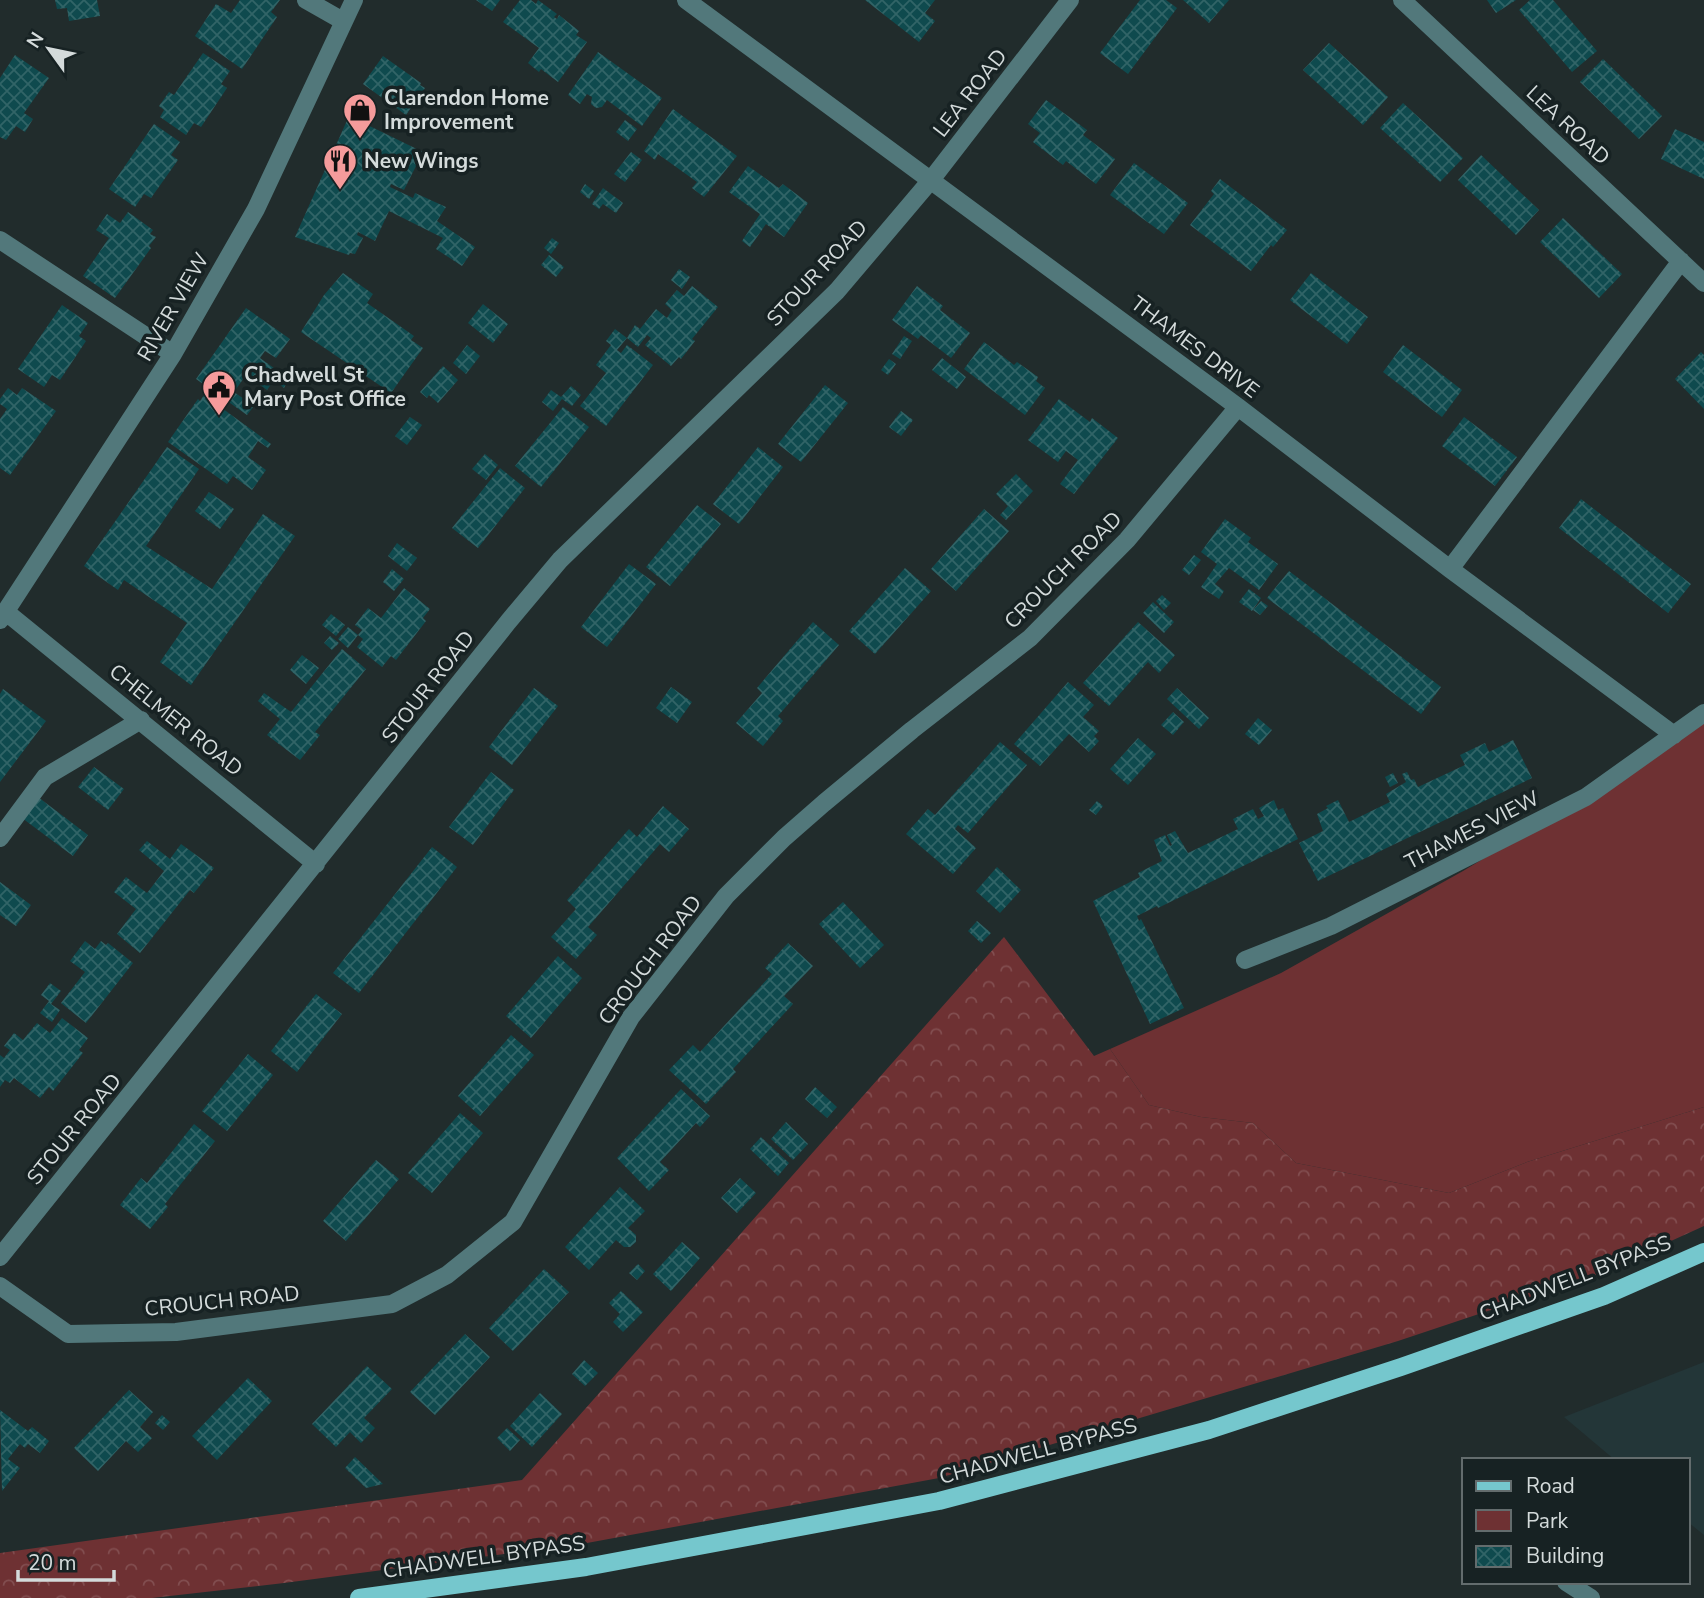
<svg xmlns="http://www.w3.org/2000/svg" width="1704" height="1598" font-family="'Nunito Sans',sans-serif">
<defs>
<pattern id="forest-crowns" width="20" height="18" patternUnits="userSpaceOnUse" patternTransform="scale(1.75)"><rect width="20" height="18" fill="#6e3133"/><path d="M2 6a3 3 0 1 1 6 0M12 15a3 3 0 1 1 6 0" fill="none" stroke="#824e50"/></pattern>
<pattern id="building-cross-hatch" width="8" height="8" patternUnits="userSpaceOnUse" patternTransform="scale(1.75)"><rect width="8" height="8" fill="#0f4a4e"/><path d="M0 0l8 8M0 8l8-8" fill="none" stroke="#316467"/></pattern>
</defs>
<rect width="100%" height="100%" fill="#212c2c"/>
<path fill="#233638" d="M1704,1362V1535L1688,1522V1460H1615L1564,1417Z"/>
<path fill="#6e3133" d="M1704,713V1107L1527,1162L1449,1193L1296,1163L1253,1123L1201,1117L1149,1105L1110,1049L1281,973L1463,871L1586,797Z"/>
<path fill="url(#forest-crowns)" d="M1004,937L1094,1056L1110,1049L1149,1105L1201,1117L1253,1123L1296,1163L1449,1193L1527,1162L1704,1107V1226L1596,1275L1398,1341L939,1478L587,1543L284,1583L152,1598H0V1553L522,1480Z"/>
<path fill="url(#building-cross-hatch)" d="M55,0H97L100,16L69,21L67,8L57,9Z
M240,0H280L271,12L277,17L242,69L195,36L216,4L231,13Z
M476,0H500L492,11Z
M520,0H531L536,4L538,0L557,14L554,17L557,19L559,15L579,31L576,35L587,42L558,82L541,69L539,72L528,63L539,48L503,22Z
M865,0H935L925,13L935,21L919,42Z
M1140,0H1166L1177,8L1128,74L1100,53Z
M1183,0H1229L1209,23Z
M1487,0H1516L1496,13Z
M1530,0H1553L1597,51L1572,72L1519,10Z
M1329,43L1388,97L1363,125L1303,70Z
M598,52L662,98L642,126L607,100L602,107L596,108L591,104L592,97L587,94L580,104L568,95Z
M203,53L230,71L221,84L227,88L201,127L194,123L186,135L160,117L164,110L159,106L169,92L174,95Z
M15,55L49,78L24,113L33,119L25,132L16,126L6,140L0,137V78Z
M383,56L421,83L420,85L425,88L406,115L363,84Z
M1603,59L1662,116L1639,139L1580,82Z
M1046,100L1087,130L1083,135L1115,159L1096,184L1066,161L1063,165L1033,142L1040,133L1028,124Z
M1403,103L1463,158L1440,182L1380,128Z
M673,109L737,156L704,197L692,188L697,182L658,154L655,160L644,151Z
M349,116L423,152L404,190L391,184L390,187L413,198L415,193L446,207L437,221L475,247L462,266L436,249L443,238L389,211L375,241L358,232L357,235L363,238L355,254L350,253L349,255L295,237Z
M625,120L637,129L628,141L616,132Z
M154,124L180,142L171,155L178,160L151,198L144,194L135,207L109,189Z
M1675,129L1704,142V179L1661,159Z
M631,152L642,160L625,182L614,174Z
M1481,155L1539,210L1516,235L1458,180Z
M1134,163L1188,203L1164,234L1110,195Z
M748,166L779,188L783,184L808,203L784,237L766,224L750,247L742,241L760,214L729,192Z
M1220,179L1287,230L1273,247L1271,245L1251,271L1190,225L1214,194L1211,191Z
M585,184L594,191L589,199L580,192Z
M603,188L623,203L616,213L603,204L599,209L592,204Z
M128,212L153,230L150,234L156,237L149,246L151,248L115,298L83,276L109,238L96,230L107,214L120,223Z
M1563,218L1622,274L1599,298L1540,242Z
M552,238L559,243L551,254L544,248Z
M549,255L564,267L556,277L541,265Z
M679,269L690,277L682,289L671,280Z
M343,273L373,294L367,303L414,336L411,340L423,348L391,393L301,332L324,295Z
M1311,273L1368,317L1347,344L1290,300Z
M692,286L718,307L692,339L695,341L681,359L679,357L671,366L645,345L651,338L647,335L638,347L627,338L617,350L621,353L627,345L653,365L606,426L580,406L606,373L596,365L611,345L606,341L615,329L627,338L635,325L640,329L656,309L667,318L672,310L665,304L677,290L684,296Z
M917,286L943,306L940,310L970,333L951,358L921,335L918,339L892,320Z
M483,304L508,324L493,343L468,323Z
M62,305L88,323L79,336L86,341L60,380L52,375L44,387L18,369Z
M246,308L290,339L276,358L265,351L260,358L289,379L284,388L274,380L267,390L246,375L234,392L254,406L247,415L196,379Z
M904,336L912,341L900,359L892,354Z
M984,342L1014,365L1017,362L1038,377L1036,381L1045,388L1025,415L964,369Z
M467,345L480,356L466,374L453,363Z
M1403,345L1462,390L1442,417L1383,372Z
M1701,352L1704,355V409L1675,379Z
M942,358L966,377L957,389L932,370Z
M889,359L896,364L888,375L881,370Z
M443,366L458,380L438,403L429,395L427,398L420,392Z
M825,385L848,403L801,462L778,444Z
M571,386L581,395L572,406L562,399L553,411L542,402L551,390L561,397Z
M8,388L17,395L22,388L56,411L10,475L0,468V419L7,409L0,404V399Z
M204,395L271,444L268,448L258,441L248,457L266,470L252,490L233,476L227,484L168,442L198,399L200,401Z
M1059,399L1090,422L1092,418L1118,438L1074,494L1060,484L1078,460L1066,451L1058,462L1028,440Z
M563,407L589,427L541,487L515,466Z
M901,411L913,420L901,436L889,427Z
M410,417L422,425L407,445L395,436Z
M1464,417L1517,457L1495,486L1442,446Z
M167,447L199,469L146,546L212,589L263,514L295,536L191,685L160,662L187,623L124,580L118,590L84,566Z
M758,447L783,467L739,524L713,504Z
M485,454L498,465L486,480L472,469Z
M500,468L525,488L478,548L452,528Z
M1016,474L1033,491L1006,520L1000,515L1008,506L996,494Z
M209,492L234,509L220,529L195,511Z
M1581,499L1691,584L1668,613L1559,528Z
M697,505L721,524L670,586L646,567Z
M984,509L1009,531L956,591L931,569Z
M1225,519L1251,538L1248,542L1278,564L1259,590L1229,568L1215,584L1224,591L1219,599L1201,587L1217,564L1201,552Z
M397,543L417,558L407,571L388,556Z
M1194,555L1201,560L1189,575L1182,570Z
M629,564L656,584L607,647L581,627Z
M905,568L931,591L875,654L849,631Z
M392,569L404,579L394,591L383,582Z
M1289,571L1441,687L1421,714L1267,598Z
M404,588L430,609L423,618L426,621L396,660L391,656L382,667L357,647L363,639L358,635L362,630L355,625L368,608L381,618Z
M1249,589L1261,598L1252,611L1239,602Z
M1162,595L1171,603L1164,610L1156,601Z
M1261,601L1268,606L1260,615L1253,610Z
M1153,602L1174,622L1164,633L1143,613Z
M331,614L345,625L336,636L322,625Z
M813,622L839,645L778,716L783,721L763,746L736,723L762,693L757,688Z
M1138,622L1175,655L1159,673L1148,662L1109,706L1083,683Z
M348,627L358,635L348,648L338,639Z
M330,636L339,643L332,650L324,643Z
M342,649L366,669L315,732L320,735L300,760L267,735L280,719L258,701L264,693L291,712Z
M302,655L319,668L306,684L290,670Z
M1068,682L1094,705L1083,717L1099,731L1094,736L1099,741L1089,752L1069,734L1040,766L1014,744Z
M671,687L692,702L677,723L656,708Z
M534,688L558,706L512,765L489,747Z
M1177,688L1209,718L1199,729L1167,699Z
M3,689L46,721L0,782V694Z
M1173,712L1184,722L1173,735L1161,725Z
M1258,718L1272,730L1259,745L1245,734Z
M1138,738L1156,754L1128,785L1110,769Z
M1513,740L1532,778L1318,881L1299,843L1323,831L1317,814L1328,808L1326,806L1338,800L1349,822L1390,802L1386,794L1406,782L1402,774L1407,772L1411,780L1414,779L1418,787L1465,765L1460,755L1485,743L1489,752Z
M1000,742L1027,765L968,833L958,825L955,829L976,848L953,874L906,834L928,809L935,815Z
M94,767L124,789L108,810L78,787Z
M491,772L514,790L473,845L449,827Z
M1393,773L1398,783L1390,787L1385,777Z
M38,797L88,835L73,856L22,818Z
M1274,800L1278,810L1283,808L1298,839L1158,908L1157,906L1137,916L1139,921L1141,919L1184,1008L1150,1024L1093,901L1140,877L1138,873L1162,861L1154,840L1165,835L1170,846L1172,845L1167,835L1175,831L1188,853L1238,829L1233,819L1253,809L1258,819L1264,816L1259,808Z
M1097,801L1103,806L1096,815L1089,810Z
M663,806L689,829L669,852L660,844L588,927L597,935L576,959L551,937L576,909L567,900L629,829L637,837Z
M147,841L170,859L181,844L214,868L194,893L190,890L140,953L117,934L136,909L114,892L126,877L147,893L164,871L139,850Z
M432,847L457,867L359,993L333,973Z
M997,867L1021,890L1000,913L976,891Z
M0,882L31,905L16,926L0,915Z
M843,902L884,945L860,968L819,924Z
M977,921L991,933L981,943L968,931Z
M85,941L95,949L101,941L106,945L108,943L133,963L86,1023L61,1003L85,972L70,961Z
M788,943L813,966L784,996L793,1004L733,1069L736,1072L706,1104L669,1070L693,1045L700,1052L772,974L765,968Z
M558,956L582,978L531,1038L506,1016Z
M50,983L61,991L51,1004L60,1010L52,1022L40,1013L49,1001L41,995Z
M316,994L342,1014L297,1072L271,1051Z
M62,1018L88,1038L79,1050L83,1053L53,1091L49,1087L40,1098L14,1078L10,1083L5,1080L0,1087V1055L4,1058L10,1050L4,1046L14,1033L23,1040L37,1023L50,1033Z
M511,1035L534,1055L480,1116L458,1096Z
M248,1054L273,1075L227,1131L202,1111Z
M815,1087L837,1107L827,1118L805,1099Z
M681,1089L710,1116L700,1127L696,1123L660,1162L669,1170L649,1191L617,1158Z
M460,1113L483,1133L432,1193L408,1173Z
M786,1122L808,1144L793,1160L771,1139Z
M194,1124L215,1141L165,1204L168,1207L150,1229L120,1205L141,1178L147,1183Z
M761,1137L789,1163L778,1176L750,1149Z
M376,1160L399,1179L346,1241L323,1221Z
M740,1178L756,1193L737,1213L721,1198Z
M620,1187L645,1211L628,1228L636,1235V1242L630,1247H624L616,1240L589,1270L565,1247Z
M682,1242L700,1258L671,1291L653,1274Z
M638,1264L645,1271L637,1280L629,1273Z
M544,1269L569,1292L513,1351L489,1328Z
M621,1291L643,1312L623,1332L613,1322L620,1314L609,1303Z
M465,1334L490,1357L435,1415L410,1392Z
M584,1360L598,1373L585,1386L572,1374Z
M367,1366L392,1389L364,1418L375,1428L361,1443L350,1432L336,1447L312,1424Z
M248,1378L272,1401L217,1460L192,1436Z
M129,1390L153,1412L140,1427L152,1438L138,1452L126,1441L98,1471L74,1448Z
M540,1393L562,1414L532,1447L510,1426Z
M0,1410L28,1431L32,1427L49,1441L40,1453L28,1444L25,1448L20,1444L8,1459L20,1468L2,1491Z
M162,1415L170,1422L163,1430L155,1423Z
M507,1428L520,1440L510,1451L497,1438Z
M355,1457L383,1484L366,1488L345,1468Z"/>
<g fill="none" stroke-linecap="round" stroke-linejoin="round">
<path stroke="#52787b" stroke-width="18" d="M306,0L343,21
M686,0L1238,407L1450,569L1674,735
M1402,0L1704,283
M0,240L173,354
M1450,569L1681,261
M6,612L316,864
M0,620L173,354L256,209L354,0
M0,838L45,777L141,720
M1245,960L1331,926L1586,797L1704,713
M0,1257L508,622L560,560L837,291L931,180L1070,0
M0,1286L68,1334L176,1332L392,1304L447,1275L513,1222L631,1017L726,896L784,838L824,803L912,730L1030,638L1127,540L1238,407
M1566,1582L1591,1598"/>
<path stroke="#75c7cd" stroke-width="18" d="M359,1598L586,1567L939,1501L1209,1430L1401,1367L1604,1296L1704,1252"/>
</g>
<defs>
<g id="shop-pin" transform="scale(1.75)"><path d="M0 17L-7.5 6A9.5 9.5 0 1 1 7.5 6Z" fill="#f59b9b" stroke="#172223"/><path d="M-5-2.5h2.3a2.7 3.5 0 0 1 5.4 0H5L5.5 6h-11ZM-1.5-2.5h3a1.5 2.3 0 0 0-3 0Z" fill="#111"/></g>
<g id="restaurant-pin" transform="scale(1.75)"><path d="M0 17L-7.5 6A9.5 9.5 0 1 1 7.5 6Z" fill="#f59b9b" stroke="#172223"/><path d="M-5-6h1v4h1v-4h1v4h1v-4h1v5L-1.5 .5V6h-2V.5L-5-1ZM5-6V6H3V1.5H1.5Q1.5-4 5-6Z" fill="#111"/></g>
<g id="civic-pin" transform="scale(1.75)"><path d="M0 17L-7.5 6A9.5 9.5 0 1 1 7.5 6Z" fill="#f59b9b" stroke="#172223"/><path d="M-.6-6.5H3V-4.5H.6V-3L4-1V1h2V6H-6V1h2V-1L-.6-3ZM-1.2 2.5V6h2.4V2.5Z" fill="#111"/></g>
</defs>
<g fill-rule="evenodd">
<use href="#shop-pin" x="360" y="110"/>
<use href="#restaurant-pin" x="340" y="161"/>
<use href="#civic-pin" x="219" y="387"/>
</g>
<g text-anchor="middle" stroke-width="7" stroke-linejoin="round" paint-order="stroke">
<g font-size="21" fill="#d4dbdb" stroke="#172223">
<text transform="translate(970 93) rotate(-52)" y="7">LEA ROAD</text>
<text transform="translate(1568 125) rotate(43)" y="7">LEA ROAD</text>
<text transform="translate(817 273) rotate(-47)" y="7">STOUR ROAD</text>
<text transform="translate(173 307) rotate(-60)" y="7">RIVER VIEW</text>
<text transform="translate(1195 347) rotate(37)" y="7">THAMES DRIVE</text>
<text transform="translate(1063 570) rotate(-45)" y="7">CROUCH ROAD</text>
<text transform="translate(428 687) rotate(-52)" y="7">STOUR ROAD</text>
<text transform="translate(176 720) rotate(39)" y="7">CHELMER ROAD</text>
<text transform="translate(1472 830) rotate(-27)" y="7">THAMES VIEW</text>
<text transform="translate(650 960) rotate(-53)" y="7">CROUCH ROAD</text>
<text transform="translate(74 1129) rotate(-51)" y="7">STOUR ROAD</text>
<text transform="translate(1575 1278) rotate(-21)" y="7">CHADWELL BYPASS</text>
<text transform="translate(222 1301) rotate(-6)" y="7">CROUCH ROAD</text>
<text transform="translate(1038 1451) rotate(-15)" y="7">CHADWELL BYPASS</text>
<text transform="translate(484 1557) rotate(-8)" y="7">CHADWELL BYPASS</text>
</g>
<g font-size="21" font-weight="bold" fill="#d4dbdb" stroke="#172223" text-anchor="start">
<text x="384" y="105">Clarendon Home<tspan x="384" dy="24">Improvement</tspan></text>
<text x="364" y="168">New Wings</text>
<text x="244" y="382">Chadwell St<tspan x="244" dy="24">Mary Post Office</tspan></text>
</g>
</g>
<rect x="1462" y="1458" width="228" height="126" fill="#172223" stroke="#636c6d" stroke-width="2"/>
<rect x="1476" y="1481" width="35" height="10" fill="#75c7cd" stroke="#636c6d" stroke-width="2"/>
<text x="1526" y="1493" font-size="21" fill="#d4dbdb">Road</text>
<rect x="1476" y="1510" width="35" height="21" fill="#6e3133" stroke="#636c6d" stroke-width="2"/>
<text x="1526" y="1528" font-size="21" fill="#d4dbdb">Park</text>
<rect x="1476" y="1546" width="35" height="21" fill="url(#building-cross-hatch)" stroke="#636c6d" stroke-width="2"/>
<text x="1526" y="1563" font-size="21" fill="#d4dbdb">Building</text>
<g transform="translate(49 49) rotate(303)" stroke="#172223" stroke-width="5" paint-order="stroke">
<path d="M0-5L12 26L0 18L-12 26Z" fill="#d4dbdb"/>
<text y="-10" font-size="19" font-weight="bold" text-anchor="middle" fill="#d4dbdb">N</text>
</g>
<path d="M18 1570v10h96v-10" fill="none" stroke="#d4dbdb" stroke-width="3.5"/>
<text x="28" y="1570" font-size="21" fill="#d4dbdb" stroke="#172223" stroke-width="5" paint-order="stroke">20 m</text>
</svg>
